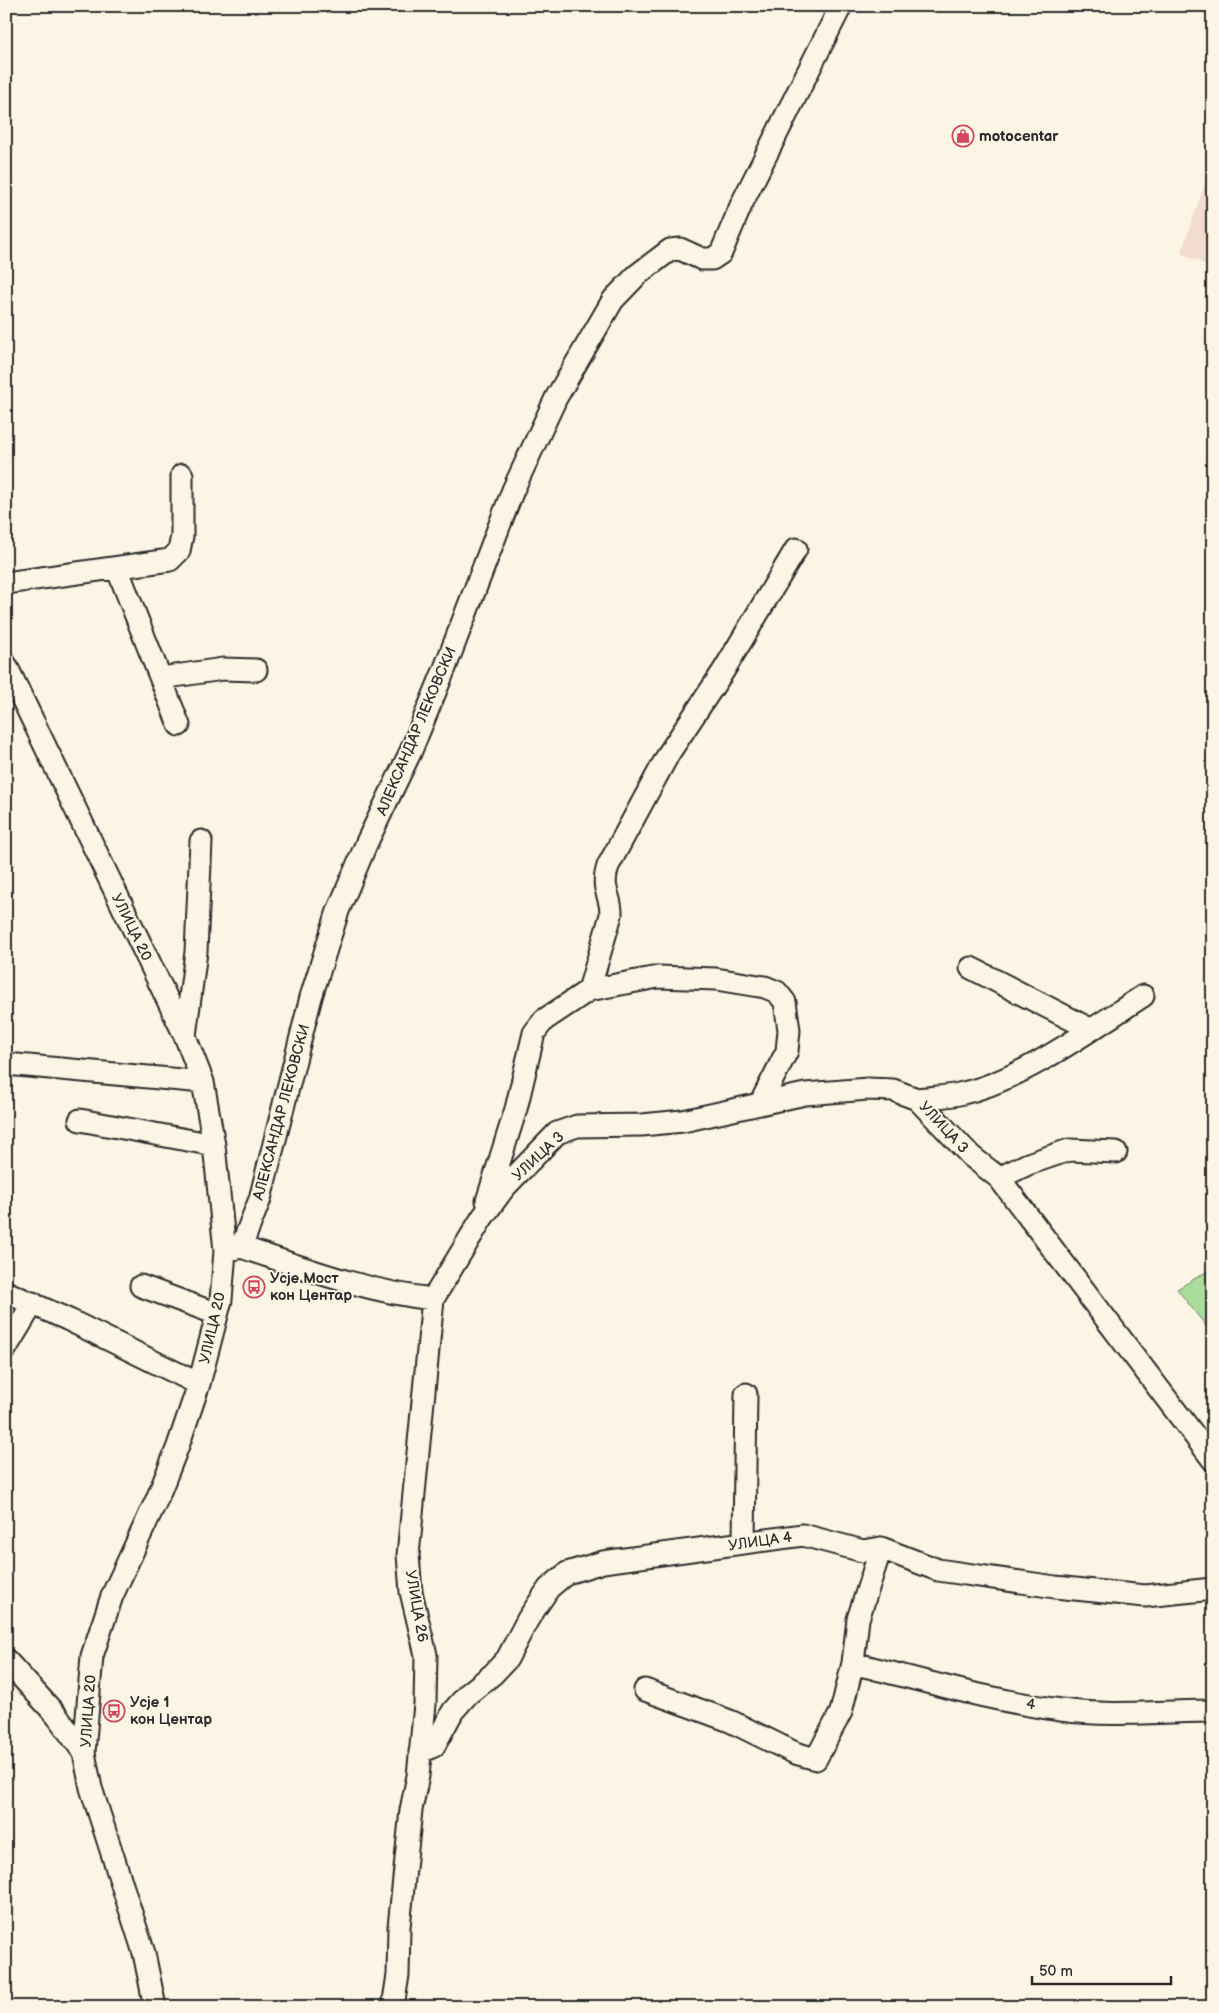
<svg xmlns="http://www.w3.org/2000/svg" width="1219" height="2013" font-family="'Balsamiq Sans',sans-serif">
<rect width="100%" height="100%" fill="#fcf5e5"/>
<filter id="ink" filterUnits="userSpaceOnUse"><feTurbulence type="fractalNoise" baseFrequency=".02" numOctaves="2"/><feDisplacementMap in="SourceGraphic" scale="10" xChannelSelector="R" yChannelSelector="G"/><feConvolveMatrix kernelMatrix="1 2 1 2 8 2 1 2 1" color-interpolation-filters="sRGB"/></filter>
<g filter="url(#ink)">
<path fill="#f2dcce" d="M1213,160V268L1181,253Z"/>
<path fill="#a9dc9d" stroke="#6a8464" d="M1213,1268V1321L1206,1326L1177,1289Z"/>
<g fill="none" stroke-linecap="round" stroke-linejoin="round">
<g stroke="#2b2b2b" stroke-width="25">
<path id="street" d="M117,568L179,725
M6,583L170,560L179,551L182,536V475
M6,665L185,1036L203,1082L214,1145L225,1251L221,1300L199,1384L178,1446L157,1499L112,1596L92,1656L84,1753L91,1788L144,1953L155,2007
M161,678L223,669L256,670
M971,968L1090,1029
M589,990L611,915C612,895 600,891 608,866L669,753L724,670L796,549
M185,1036L196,952L201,841
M6,1064L203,1082
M917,1099C932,1097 948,1097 963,1093C1020,1081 1093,1028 1143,996
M80,1120L214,1145
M999,1178L1028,1164L1069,1150L1116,1152
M487,1201L516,1109L534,1033L544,1020L589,990L658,977L716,979L765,987L777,992L785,1002L789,1030L787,1051L760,1104
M241,1247C304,1268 367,1292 433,1299
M225,1251L241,1247L260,1199L311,997L338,911L367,842L410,753L445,668L513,490L556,398L613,300L637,275L670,250L680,249L702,259H712L721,253L742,203L841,6
M141,1286L217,1314
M6,1292L69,1320L199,1384
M6,1348L33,1303
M744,1541L746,1394
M6,1660L57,1716L84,1753
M853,1663C921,1680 991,1701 1061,1710C1111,1717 1162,1711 1213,1711
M645,1690L730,1721L795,1753L816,1759L841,1712L853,1663L858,1619L881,1548
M420,1752L434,1746L453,1711L468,1694L493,1674L507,1659L528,1619L549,1588L567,1573L603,1562L803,1535L863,1551L881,1548L938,1570L1055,1587L1145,1596L1213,1589
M393,2007L398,1975L399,1927L411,1810L418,1776L425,1704L426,1655L411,1592L408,1555L433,1299L482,1218L504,1188L557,1133L577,1126L642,1125L683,1121L805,1094L868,1089L893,1090L917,1099L971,1156L999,1178L1213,1460"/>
</g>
<use href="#street" stroke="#fcf5e5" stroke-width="21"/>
</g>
</g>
<defs>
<g id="shop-ring" transform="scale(1.125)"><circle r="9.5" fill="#fcf5e5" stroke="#d1495b" stroke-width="1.5"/><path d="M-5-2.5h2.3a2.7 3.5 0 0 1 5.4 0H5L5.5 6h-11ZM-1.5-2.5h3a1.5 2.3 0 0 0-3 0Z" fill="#d1495b"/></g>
<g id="bus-ring" transform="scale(1.125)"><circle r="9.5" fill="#fcf5e5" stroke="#d1495b" stroke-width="1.5"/><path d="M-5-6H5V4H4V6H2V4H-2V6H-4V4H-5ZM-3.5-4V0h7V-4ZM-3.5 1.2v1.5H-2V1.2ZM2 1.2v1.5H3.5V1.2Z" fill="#d1495b"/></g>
</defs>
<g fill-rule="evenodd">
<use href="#shop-ring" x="963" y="136"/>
<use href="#bus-ring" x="254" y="1287"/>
<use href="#bus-ring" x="114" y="1711"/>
</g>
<g text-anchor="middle" stroke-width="4" stroke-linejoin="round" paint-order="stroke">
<g font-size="15" font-weight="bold" fill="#2b2b2b" stroke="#fcf5e5" text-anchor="start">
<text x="979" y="141">motocentar</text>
<text x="270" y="1283">Усје Мост<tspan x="270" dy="17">кон Центар</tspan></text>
<text x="130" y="1707">Усје 1<tspan x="130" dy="17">кон Центар</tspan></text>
</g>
<g font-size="15" fill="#2b2b2b" stroke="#fcf5e5">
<text transform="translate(416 731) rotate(-67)" y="5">АЛЕКСАНДАР ЛЕКОВСКИ</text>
<text transform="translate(132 927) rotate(64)" y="5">УЛИЦА 20</text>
<text transform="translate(281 1112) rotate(-75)" y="5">АЛЕКСАНДАР ЛЕКОВСКИ</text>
<text transform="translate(944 1127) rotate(47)" y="5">УЛИЦА 3</text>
<text transform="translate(538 1156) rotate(-43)" y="5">УЛИЦА 3</text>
<text transform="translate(212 1328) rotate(-77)" y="5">УЛИЦА 20</text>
<text transform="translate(760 1541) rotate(-8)" y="5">УЛИЦА 4</text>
<text transform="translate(417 1606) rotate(80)" y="5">УЛИЦА 26</text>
<text transform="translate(1031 1704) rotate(11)" y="5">4</text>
<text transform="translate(88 1711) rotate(-86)" y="5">УЛИЦА 20</text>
</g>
</g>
<rect width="1219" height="2013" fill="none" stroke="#fcf5e5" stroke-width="25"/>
<rect x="12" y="12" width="1194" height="1988" fill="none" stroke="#2b2b2b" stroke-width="2" filter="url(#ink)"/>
<path d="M1032 1976v8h139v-8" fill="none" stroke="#2b2b2b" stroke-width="2.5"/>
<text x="1039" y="1976" font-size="15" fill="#2b2b2b" stroke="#fcf5e5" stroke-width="4" paint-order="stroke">50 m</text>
</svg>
